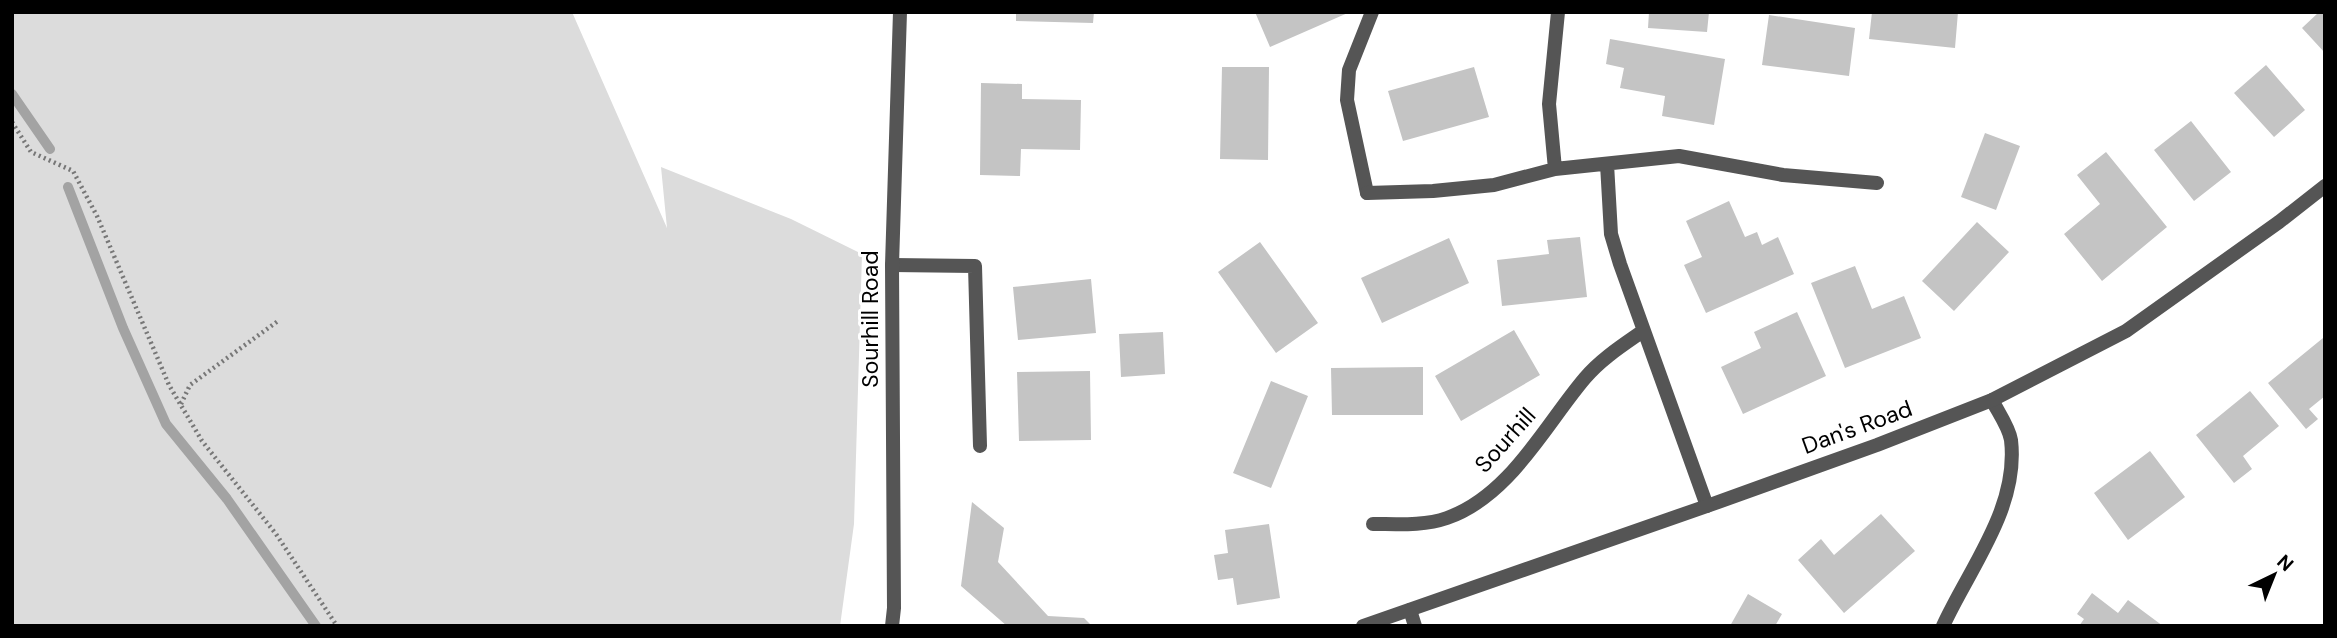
<svg xmlns="http://www.w3.org/2000/svg" width="2337" height="638" font-family="'DM Sans',sans-serif">
<rect width="100%" height="100%" fill="#fff"/>
<path fill="#dcdcdc" d="M12,12H572L667,228L661,167L791,219L862,254L854,524L840,626H12Z"/>
<g fill="none" stroke-linecap="round" stroke-linejoin="round">
<path stroke="#a3a3a3" stroke-width="10" d="M12,94L50,149
M68,187L123,328L166,424L227,499L316,626"/>
</g>
<path fill="#c4c4c4" d="M1016,12H1094L1093,23L1016,21Z
M1255,12H1350L1270,47Z
M1649,12H1709L1707,32L1648,28Z
M1872,12H1958L1955,48L1869,39Z
M2319,12H2325V53L2302,28Z
M1769,15L1855,28L1849,76L1762,65Z
M1610,39L1725,59L1714,125L1662,116L1665,96L1620,88L1624,68L1606,64Z
M2266,65L2305,110L2274,137L2234,93Z
M1222,67H1269L1268,160L1220,159Z
M1474,67L1489,117L1403,141L1388,91Z
M981,83L1022,84V99L1081,100L1080,150L1021,149L1020,176L980,175Z
M2191,121L2231,172L2194,201L2154,150Z
M1985,133L2020,146L1996,210L1961,197Z
M2106,152L2167,227L2102,281L2064,234L2100,204L2077,175Z
M1729,201L1745,237L1757,232L1762,245L1778,237L1794,274L1706,313L1684,265L1702,257L1686,221Z
M1977,222L2009,252L1954,311L1922,281Z
M1580,237L1587,297L1502,306L1497,260L1549,254L1547,240Z
M1449,238L1469,283L1382,323L1361,278Z
M1260,242L1318,323L1276,353L1218,272Z
M1855,266L1872,309L1904,296L1921,338L1845,368L1811,283Z
M1091,279L1096,333L1018,340L1013,287Z
M1797,312L1826,376L1743,414L1721,367L1761,348L1754,332Z
M1514,330L1540,375L1461,421L1435,376Z
M1163,332L1165,374L1121,377L1119,334Z
M2323,338L2325,340V396L2309,409L2318,419L2306,429L2268,383Z
M1423,367V415H1332L1331,368Z
M1090,371L1091,440L1019,441L1017,372Z
M1271,381L1308,396L1271,488L1233,473Z
M2250,391L2279,426L2243,456L2252,469L2234,483L2196,435Z
M2150,451L2185,497L2128,540L2094,493Z
M972,502L1004,528L998,562L1048,616L1084,618L1092,626H1007L961,586Z
M1881,514L1915,551L1844,613L1798,560L1821,539L1834,555Z
M1269,524L1280,598L1237,605L1233,578L1218,580L1214,555L1228,553L1225,530Z
M2092,593L2118,613L2128,600L2163,626H2079L2084,619L2077,614Z
M1748,594L1782,614L1775,626H1730Z"/>
<g fill="none" stroke-linecap="round" stroke-linejoin="round">
<path stroke="#777" stroke-width="4.5" stroke-dasharray="2 3.5" stroke-linecap="butt" d="M12,122L31,152L73,171L97,216L169,385L202,441L276,534L337,626
M181,404L190,385L278,321"/>
<path stroke="#555" stroke-width="14" d="M1367,193L1347,100L1349,70L1372,12
M892,265L975,266L980,446"/>
<path stroke="#555" stroke-width="14" d="M1607,164L1611,234L1620,264L1707,506
M1555,169L1549,104L1558,12
M1367,193L1433,191L1494,185L1555,169L1679,156L1783,175L1877,183
M1373,524C1397,524 1424,526 1447,518C1510,496 1545,425 1585,378C1601,359 1623,345 1643,331
M1410,610L1415,626
M1943,626C1970,567 2019,508 2011,440C2009,427 1998,412 1992,400"/>
<path stroke="#555" stroke-width="14" d="M892,626L894,608L892,265L900,12
M1363,626L1707,506L1877,445L1992,400L2126,331L2279,222L2325,186"/>
</g>
<g text-anchor="middle" stroke-width="6" stroke-linejoin="round" paint-order="stroke">
<g font-size="23" fill="#000" stroke="#fff">
<text transform="translate(870 319) rotate(-90)" y="8">Sourhill Road</text>
<text transform="translate(1857 427) rotate(-20)" y="8">Dan's Road</text>
<text transform="translate(1505 440) rotate(-48)" y="8">Sourhill</text>
</g>
</g>
<rect width="2337" height="638" fill="none" stroke="#000000" stroke-width="28"/>
<g transform="translate(2274 575) rotate(43)" stroke="#ffffff" stroke-width="5" paint-order="stroke">
<path d="M0-5L12 26L0 18L-12 26Z" fill="#000000"/>
<text y="-10" font-size="19" font-weight="bold" text-anchor="middle" fill="#000000">N</text>
</g>
</svg>
